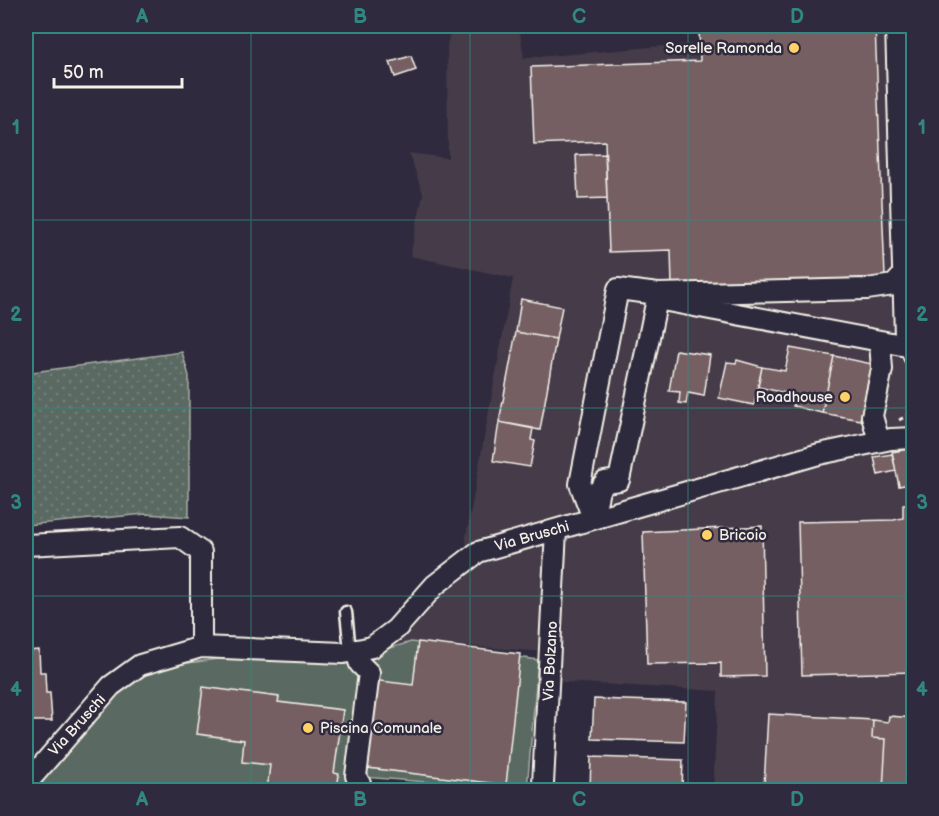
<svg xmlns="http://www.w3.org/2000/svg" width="939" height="816" font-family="'Balsamiq Sans',sans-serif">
<defs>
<pattern id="grass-dots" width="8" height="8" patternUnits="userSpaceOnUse" patternTransform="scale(1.5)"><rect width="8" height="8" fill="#5a6a62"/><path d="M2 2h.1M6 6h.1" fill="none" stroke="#728078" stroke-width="1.8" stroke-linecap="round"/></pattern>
</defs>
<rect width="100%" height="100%" fill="#2f2a3d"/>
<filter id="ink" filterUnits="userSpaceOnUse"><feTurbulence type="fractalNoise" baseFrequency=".0167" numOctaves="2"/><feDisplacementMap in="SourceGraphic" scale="12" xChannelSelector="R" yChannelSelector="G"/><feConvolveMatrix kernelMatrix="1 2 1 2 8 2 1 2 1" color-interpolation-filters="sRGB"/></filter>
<g filter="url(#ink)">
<path fill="#443a49" d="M452,26H519L524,58L698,43L697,26H913V790H713L718,691L562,682L559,653L411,642L373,653L467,574L466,537L513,278L410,256L423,194L409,153L448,158L447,44Z"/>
<path fill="url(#grass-dots)" stroke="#a7aea5" stroke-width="1.5" d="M182,352L189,376V517L146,514L26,525V373Z"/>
<path fill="#5a6a62" stroke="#a7aea5" stroke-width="1.5" d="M411,642L538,660L527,790L351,776L349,790H30L118,691L153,668L231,657L373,653Z"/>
<path fill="#755e64" stroke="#f4f1e8" stroke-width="1.5" d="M699,26H875L885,277L672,286L671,250L609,252L605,141L534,144L531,67L700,61Z
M411,56L416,70L395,77L390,62Z
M605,154L607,198L578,199L576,155Z
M521,299L562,307L556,339L516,332Z
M516,332L556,339L540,430L499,422Z
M790,348L834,356L822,413L793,406L795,395L758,387L762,367L785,371Z
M676,350L710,355L704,396L688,393L686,404L679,403L680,392L669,391Z
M834,356L872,364L860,420L822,413Z
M737,360L762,367L754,405L719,398L727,362L736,363Z
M499,422L533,428L531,440L535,441L530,467L493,461Z
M914,448V483L899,486L892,452Z
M892,454L896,471L878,475L874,457Z
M903,504H914V672L802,675L798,522L894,520L903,518Z
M762,526L765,676L721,677V663L647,664L643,532Z
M418,642L520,654L506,785L360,767L372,680L413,685Z
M39,650L40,672H45L46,693H50L52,721H29L26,651Z
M203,687L279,697L278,702L343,710L334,773L339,774L337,790H267L270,765L242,762L244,740L197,734Z
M594,699L686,702L684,742L592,739Z
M768,714L873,720L872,738L886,739L883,790L764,786Z
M889,716L914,718V790H883L886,739L872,738L873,720L888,722Z
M591,757L683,760L682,790H590Z"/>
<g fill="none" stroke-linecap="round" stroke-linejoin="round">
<g stroke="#f4f1e8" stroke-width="15">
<path id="lane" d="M346,612L350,651"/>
</g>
<g stroke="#f4f1e8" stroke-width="24">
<path id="street" d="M896,26L905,336L914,356
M903,275L894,285L867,289L658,294L618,289L580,484L593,518L599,490L605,482L619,480L657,299L907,346
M879,441L872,416L882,369L880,343
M26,545L180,537L201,552V647
M355,650L360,664L369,673L356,776L363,790
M26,784L111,686L140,665L201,647L343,653L372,647L396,629L435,585L478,552L819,454L891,439L914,438
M541,790L543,784L556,530"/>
</g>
<path stroke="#f4f1e8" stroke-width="3" stroke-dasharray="4.5 4.5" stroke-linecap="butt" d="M899,420L914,412"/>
<use href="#lane" stroke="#2f2a3d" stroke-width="10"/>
<use href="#street" stroke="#2f2a3d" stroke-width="20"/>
</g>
</g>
<path fill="none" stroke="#318880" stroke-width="1.5" stroke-opacity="0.55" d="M251,26V790M470,26V790M688,26V790M26,220H914M26,408H914M26,596H914"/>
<g fill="#ffd166" stroke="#2f2a3d" stroke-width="2">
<circle cx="794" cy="48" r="6"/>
<circle cx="845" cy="397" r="6"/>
<circle cx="707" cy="535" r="6"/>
<circle cx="308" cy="728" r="6"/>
</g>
<g text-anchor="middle" stroke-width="5" stroke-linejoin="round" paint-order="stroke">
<g font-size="15" fill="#f4f1e8" stroke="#2f2a3d" text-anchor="end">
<text x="782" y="53">Sorelle Ramonda</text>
<text x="833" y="402">Roadhouse</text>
<text x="719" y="540" text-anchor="start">Bricoio</text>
<text x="320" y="733" text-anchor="start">Piscina Comunale</text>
</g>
<g font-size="15" fill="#f4f1e8" stroke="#2f2a3d">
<text transform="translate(532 536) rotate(-16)" y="5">Via Bruschi</text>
<text transform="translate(550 661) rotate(-87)" y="5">Via Bolzano</text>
<text transform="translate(77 725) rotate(-48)" y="5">Via Bruschi</text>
</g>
</g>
<rect width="939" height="816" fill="none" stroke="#2f2a3d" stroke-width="66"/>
<path d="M54 78v9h128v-9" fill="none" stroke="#f4f1e8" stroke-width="3"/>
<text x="63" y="78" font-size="18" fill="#f4f1e8" stroke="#2f2a3d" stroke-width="4.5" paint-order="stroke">50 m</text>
<rect x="33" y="33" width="873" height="750" fill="none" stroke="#318880" stroke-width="2"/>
<g font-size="20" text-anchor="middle" font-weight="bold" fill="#318880">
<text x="142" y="23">A</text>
<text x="360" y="23">B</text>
<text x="579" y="23">C</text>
<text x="797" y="23">D</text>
<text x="16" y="134">1</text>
<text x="922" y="134">1</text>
<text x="16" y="321">2</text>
<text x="922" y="321">2</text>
<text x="16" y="509">3</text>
<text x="922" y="509">3</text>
<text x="16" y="696">4</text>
<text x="922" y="696">4</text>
<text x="142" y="806">A</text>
<text x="360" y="806">B</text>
<text x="579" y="806">C</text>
<text x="797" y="806">D</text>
</g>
</svg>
